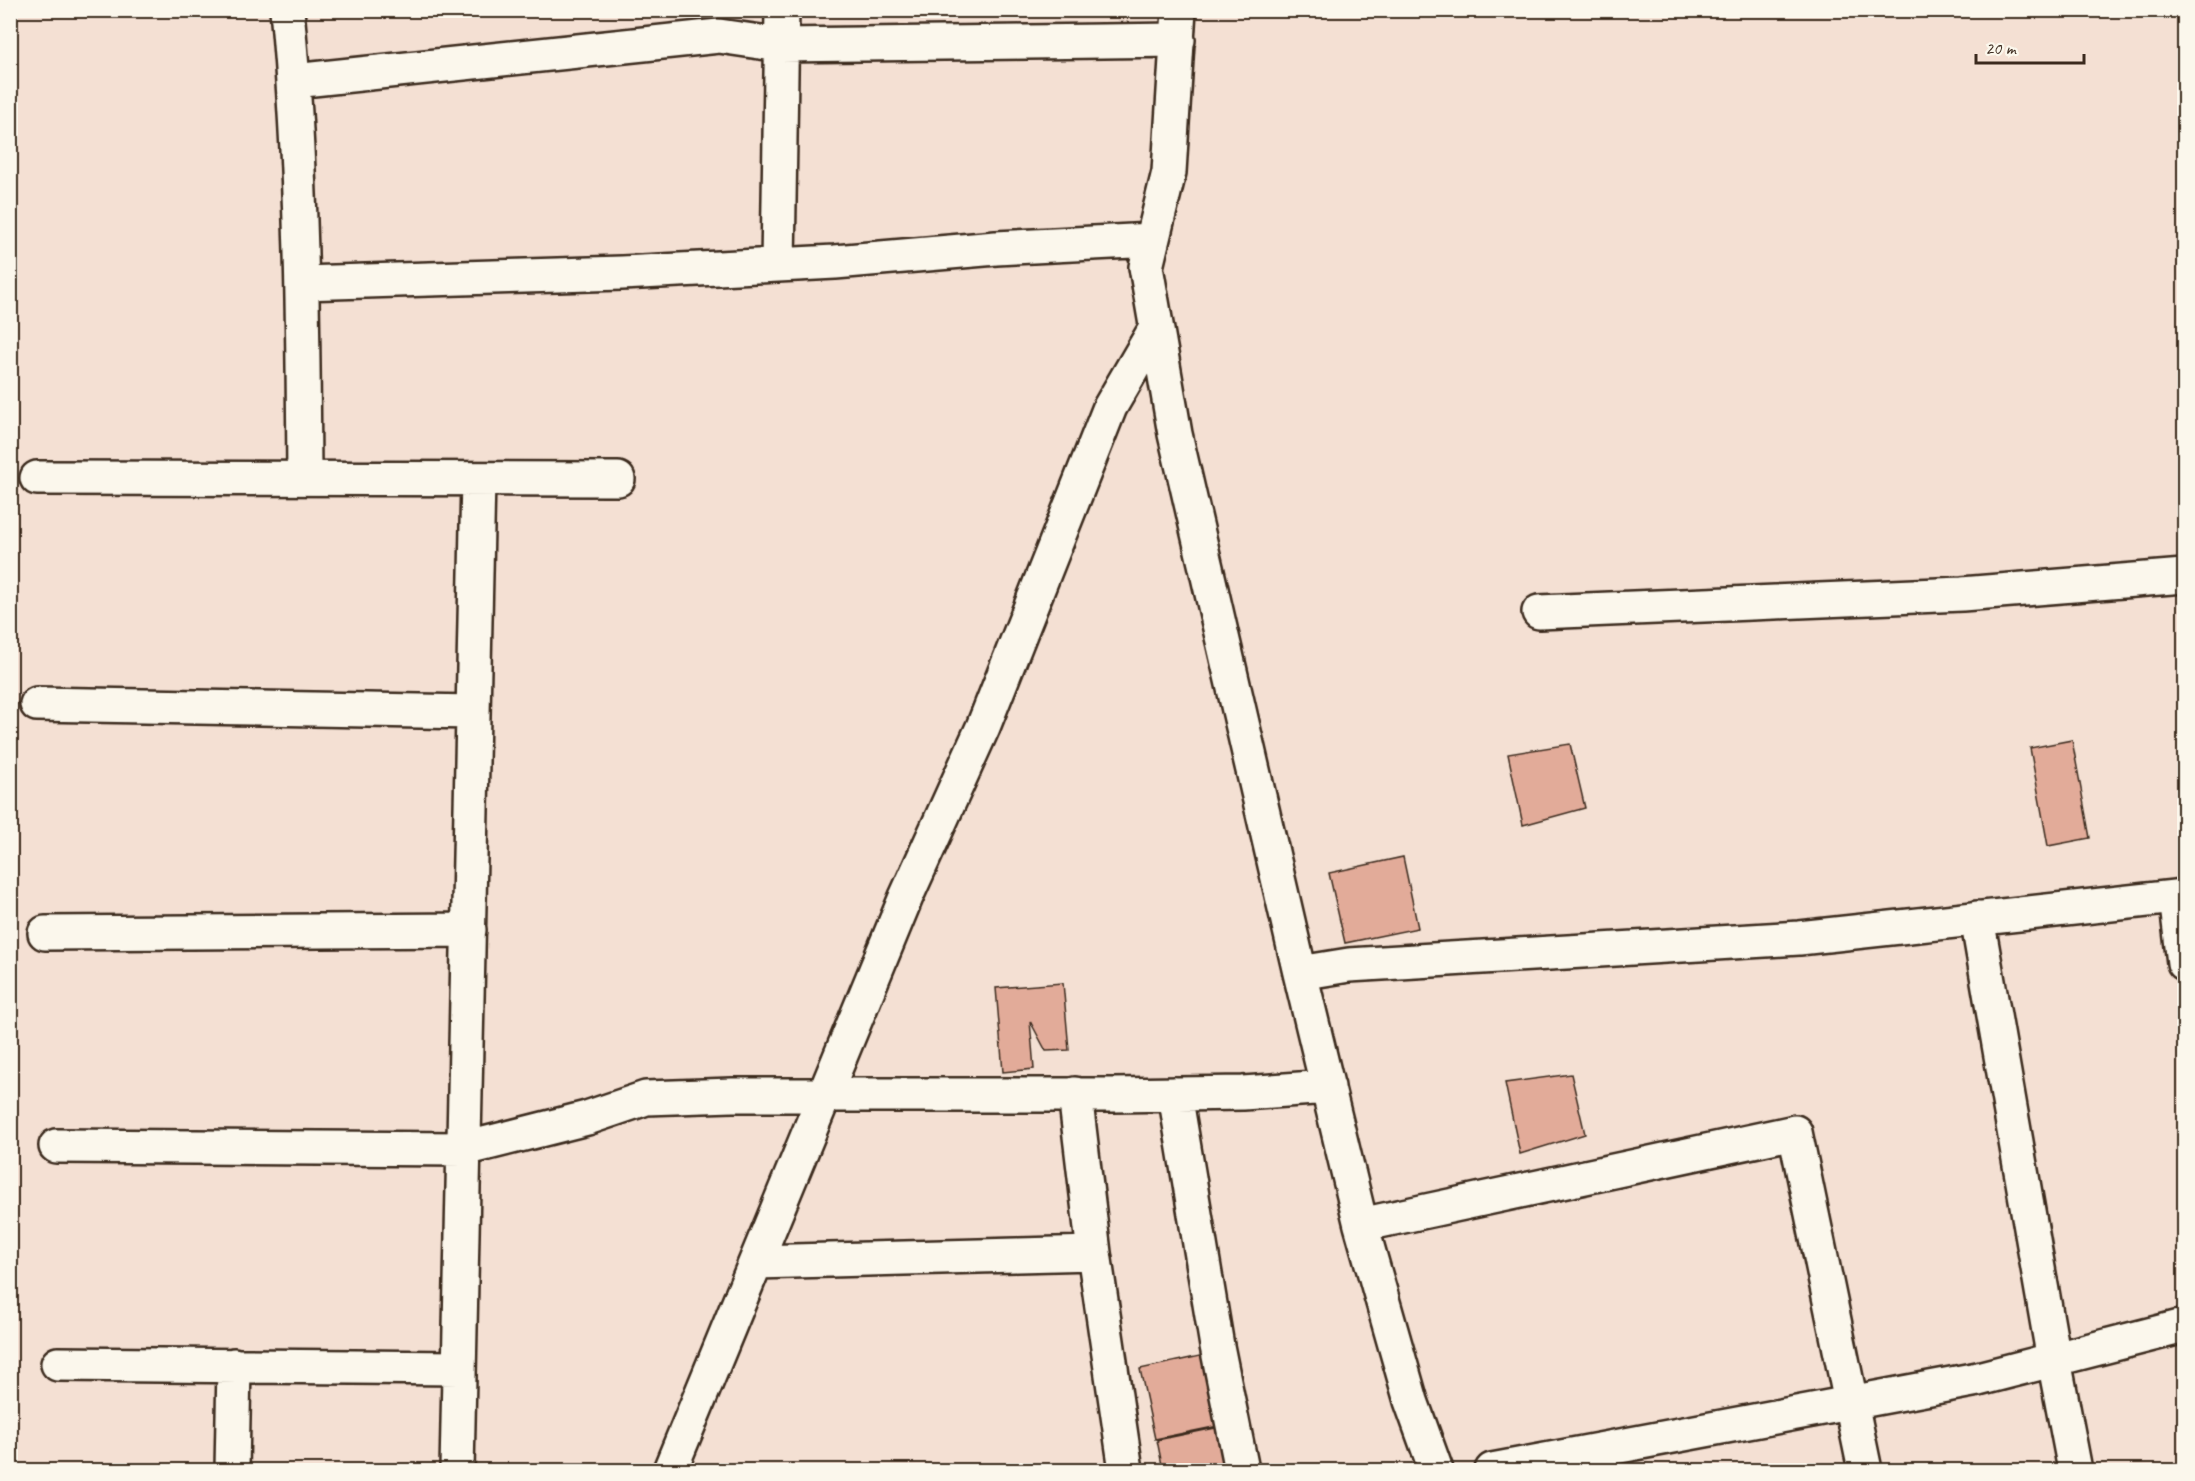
<svg xmlns="http://www.w3.org/2000/svg" width="2195" height="1481" font-family="Caveat,sans-serif">
<rect width="100%" height="100%" fill="#f4e0d3"/>
<filter id="ink" filterUnits="userSpaceOnUse"><feTurbulence type="fractalNoise" baseFrequency=".0167" numOctaves="2"/><feDisplacementMap in="SourceGraphic" scale="12" xChannelSelector="R" yChannelSelector="G"/><feConvolveMatrix kernelMatrix="1 2 1 2 8 2 1 2 1" color-interpolation-filters="sRGB"/></filter>
<g filter="url(#ink)">
<path fill="#e2ab99" stroke="#3b2a1e" stroke-width="1.5" d="M2072,740L2090,838L2048,846L2030,748Z
M1570,744L1585,808L1523,825L1508,754Z
M1403,857L1418,928L1345,943L1329,873Z
M1063,983L1069,1050L1046,1051L1030,1021L1034,1069L1003,1072L996,988Z
M1571,1074L1585,1134L1520,1154L1505,1083Z
M1214,1353L1228,1424L1155,1439L1140,1369Z
M1230,1425L1240,1470H1163L1157,1440Z"/>
<g fill="none" stroke-linecap="round" stroke-linejoin="round">
<g stroke="#3b2a1e" stroke-width="38">
<path id="street" d="M287,10C302,166 303,322 304,478
M1179,10L1169,172L1146,267L1175,434L1300,973L1361,1225L1411,1401L1436,1470
M294,81L719,36L781,45L1178,40
M778,265L782,10
M302,283L622,273L835,262L996,248L1152,240
M37,478L618,479
M1539,612L1962,594L2184,576
M37,704L473,712
M2176,897L2184,963
M1977,918L2054,1360L2075,1470
M45,933L469,930
M1300,973L1349,965L1799,938L2184,896
M1075,1094L1094,1253L1126,1470
M1175,1094L1217,1346L1242,1470
M56,1146L464,1149L587,1118L646,1098L732,1095H1114L1243,1093L1328,1087
M1361,1225L1795,1132L1865,1470
M756,1262L1094,1253
M58,1364L459,1368
M232,1470L234,1365
M457,1470L478,479
M670,1470L906,897L983,727L1110,407L1156,328
M1492,1470L1978,1379L2184,1326"/>
</g>
<use href="#street" stroke="#fbf7ec" stroke-width="33"/>
</g>
</g>
<rect width="2195" height="1481" fill="none" stroke="#fbf7ec" stroke-width="36"/>
<rect x="18" y="18" width="2159" height="1445" fill="none" stroke="#3b2a1e" stroke-width="2" filter="url(#ink)"/>
<path d="M1976 54v9h108v-9" fill="none" stroke="#3b2a1e" stroke-width="3"/>
<text x="1985" y="54" font-size="18" fill="#3b2a1e" stroke="#fbf7ec" stroke-width="4.5" paint-order="stroke">20 m</text>
</svg>
